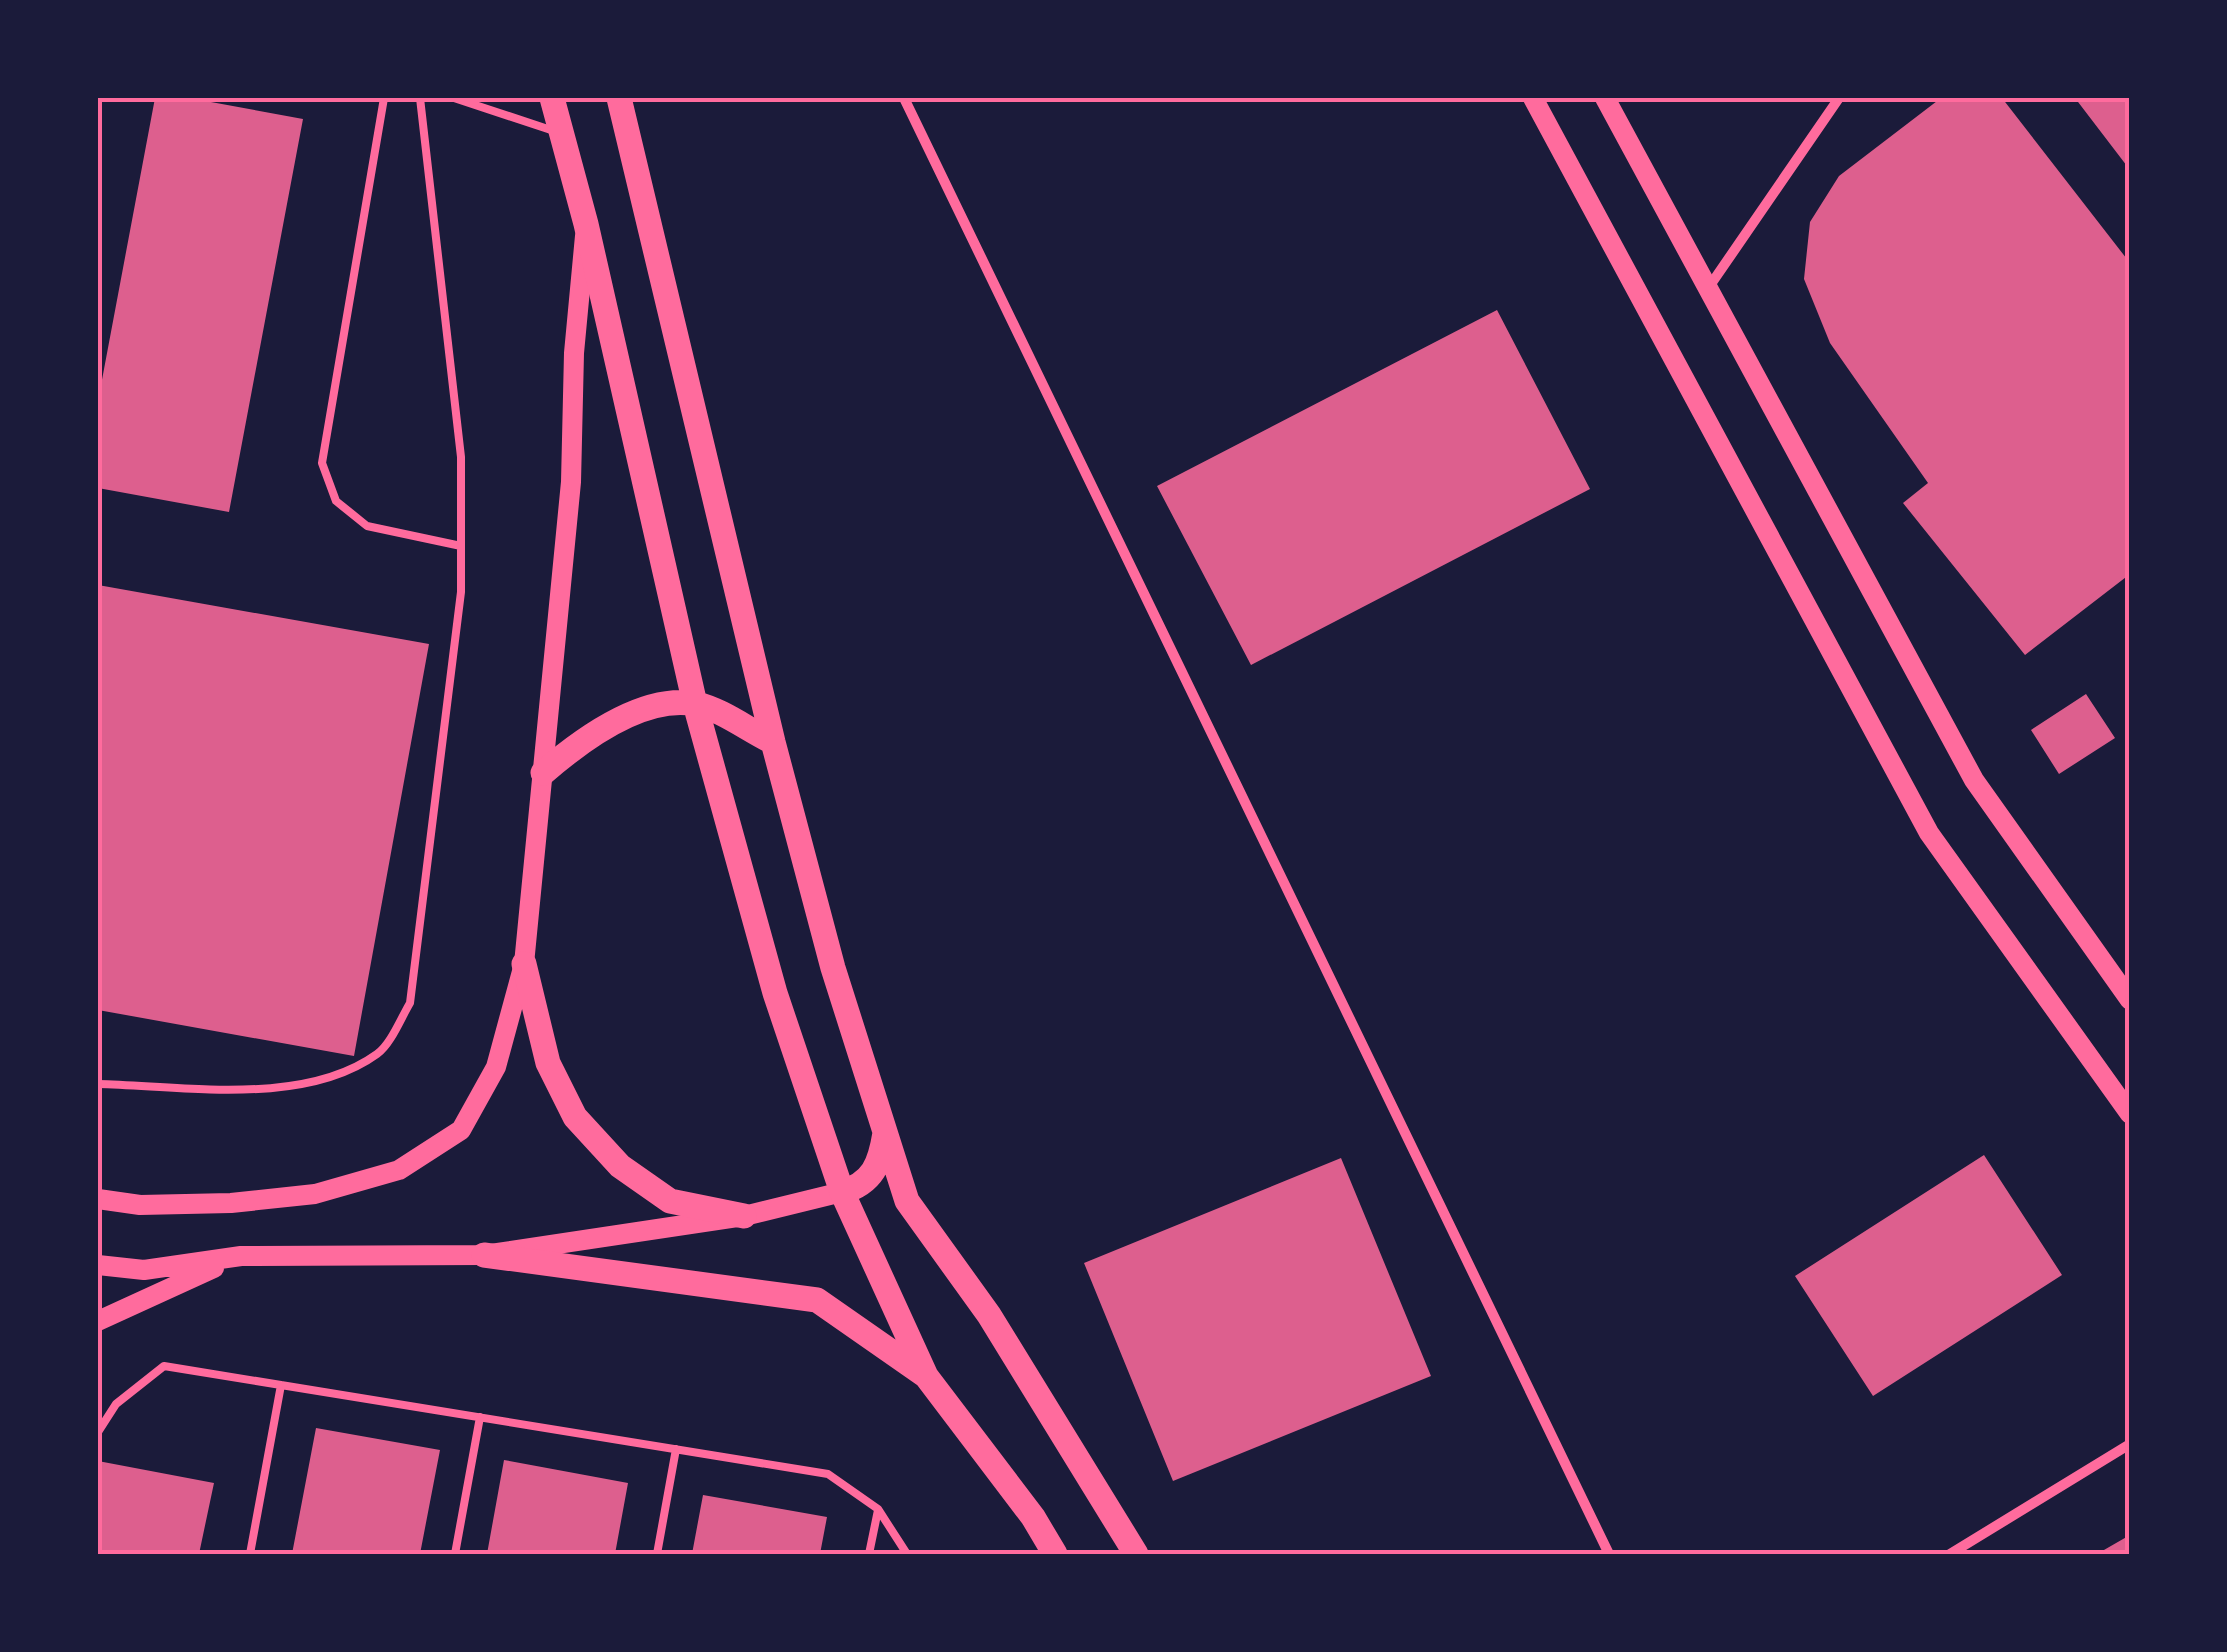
<svg xmlns="http://www.w3.org/2000/svg" width="2227" height="1652" font-family="Rubik,sans-serif">
<rect width="100%" height="100%" fill="#1b1b3a"/>
<path fill="#dd5f8e" d="M155,98H189L303,119L229,512L98,488V401Z
M1941,98H2002L2130,263V574L2025,655L1903,503L1928,483L1830,343L1804,279L1810,222L1839,176Z
M2075,98H2130V170Z
M1497,310L1590,489L1251,665L1157,486Z
M98,585L429,644L354,1056L98,1010Z
M2086,694L2115,738L2059,774L2031,730Z
M1984,1155L2062,1275L1873,1396L1795,1276Z
M1341,1158L1431,1376L1173,1481L1084,1263Z
M316,1428L440,1450L420,1554H292Z
M504,1460L628,1483L615,1554H487Z
M98,1461L214,1483L199,1554H98Z
M703,1495L827,1517L820,1554H692Z
M2130,1535V1554H2097Z"/>
<g fill="none" stroke-linecap="round" stroke-linejoin="round">
<path stroke="#ff6b9d" stroke-width="8" d="M384,98L322,463L336,501L367,526L461,546
M454,98L554,131
M98,1084C183,1086 304,1107 377,1054C391,1044 401,1018 410,1003L461,592V457L420,98
M98,1432L116,1404L164,1366L828,1474L878,1509L907,1554
M250,1554L281,1385
M455,1554L480,1417
M657,1554L676,1449
M869,1554L878,1510"/>
<path stroke="#ff6b9d" stroke-width="10" d="M904,98L1609,1554
M1709,287L1839,98
M1950,1554L2130,1444"/>
<path stroke="#ff6b9d" stroke-width="20" d="M1533,98L1929,833L2130,1114
M1605,98L1974,780L2130,1000
M98,1199L140,1205L231,1203L315,1194L399,1170L461,1130L496,1067L524,964L571,482L574,353L585,236
M98,1265L144,1270L241,1256L484,1255L744,1216L842,1192
M98,1321L214,1268"/>
<path stroke="#ff6b9d" stroke-width="25" d="M552,98L586,224L695,704L775,993L842,1192L926,1376L1033,1517L1055,1554
M619,98L773,742L833,968L907,1201L989,1315L1136,1554
M543,773C580,741 643,694 696,704C721,709 750,731 773,742
M524,964L548,1063L575,1117L620,1166L670,1201L744,1216
M842,1192C873,1183 880,1164 885,1133
M484,1255L817,1300L926,1376"/>
</g>
<rect width="2227" height="1652" fill="none" stroke="#1b1b3a" stroke-width="200"/>
<rect x="100" y="100" width="2027" height="1452" fill="none" stroke="#ff6b9d" stroke-width="4"/>
</svg>
